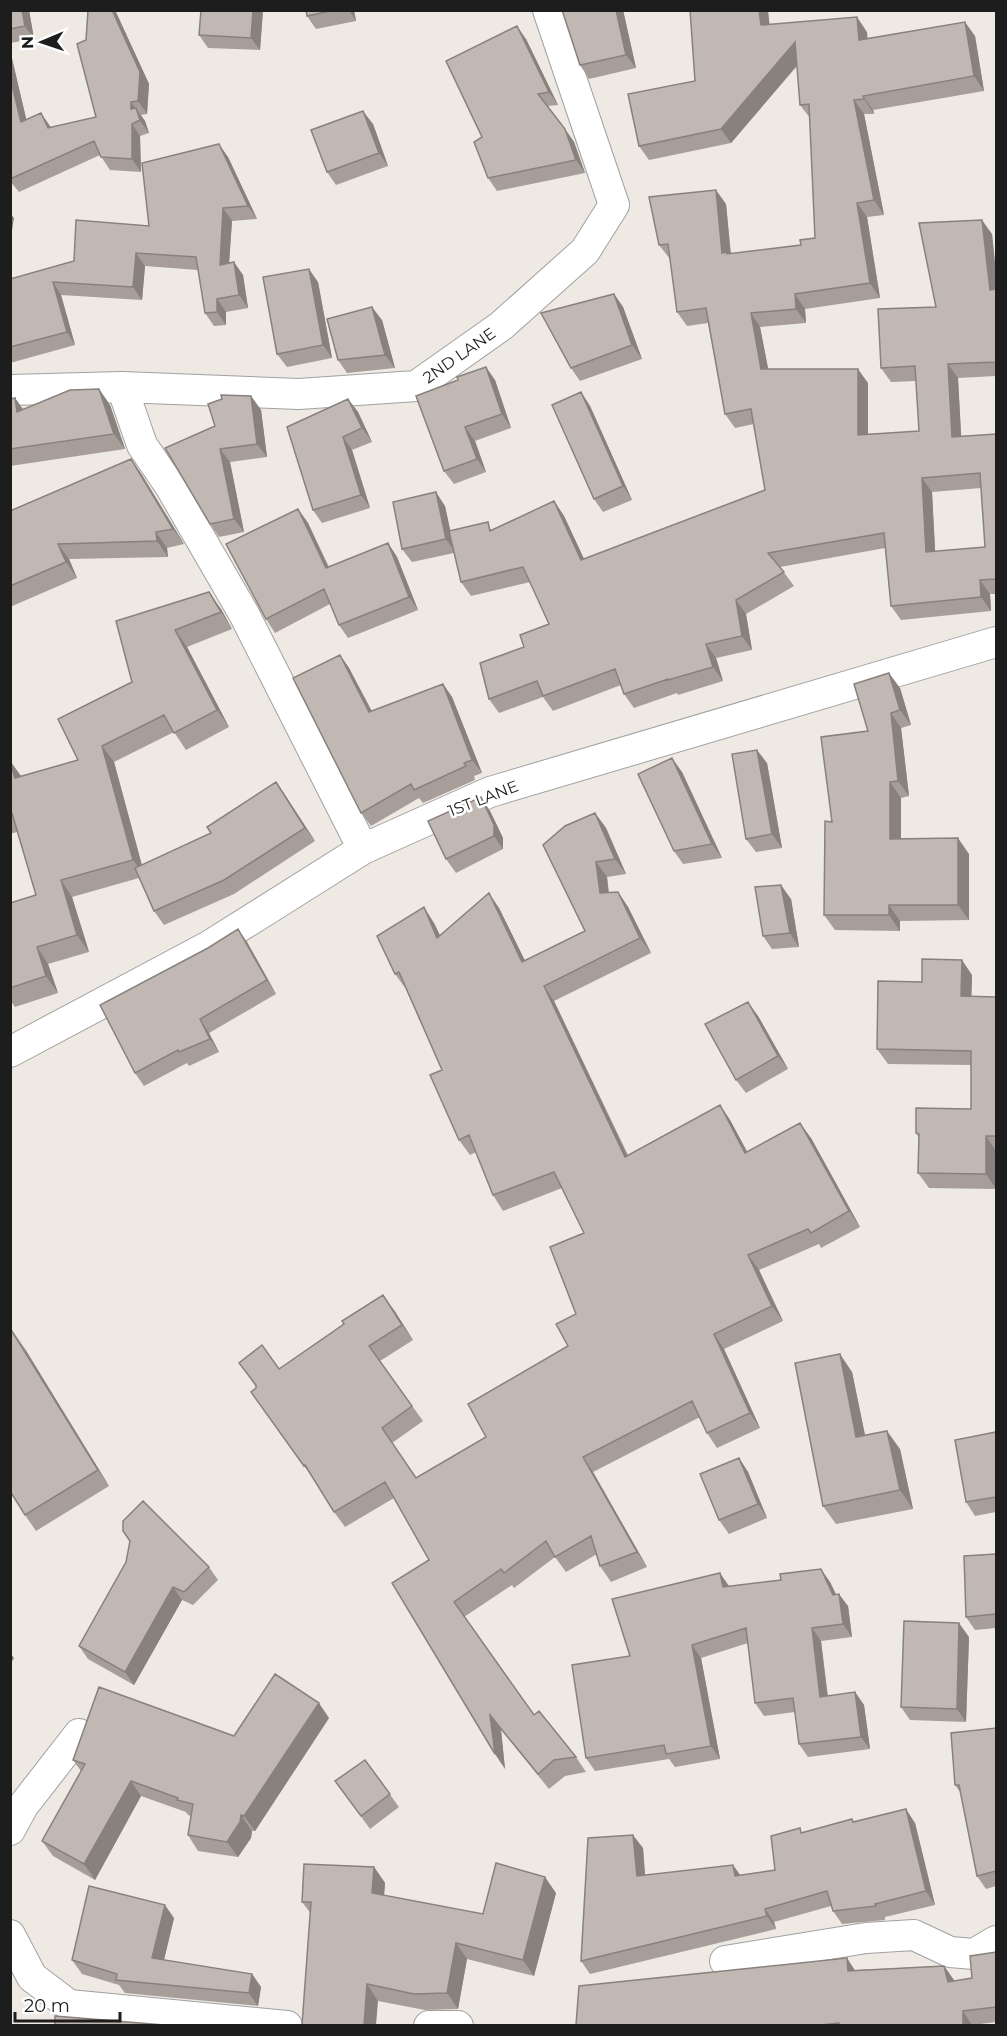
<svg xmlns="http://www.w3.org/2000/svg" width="1007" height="2036" font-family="Montserrat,sans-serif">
<rect width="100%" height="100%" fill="#eee9e3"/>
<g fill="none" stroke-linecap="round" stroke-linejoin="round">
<g stroke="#a1a1a1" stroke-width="32">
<path id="street" d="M122,387L142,445L170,486L244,614L363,849
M10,390L122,387L299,394L416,386L501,326L585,251L614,205L548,10
M10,1052L209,946L363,849L490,792L996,642
M10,1830L23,1806L79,1734
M10,1935L32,1977L69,2005L287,2026
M725,1961L866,1938L914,1935L950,1952L974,1954L996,1941
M429,2026H458"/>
</g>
<use href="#street" stroke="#fff" stroke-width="30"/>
</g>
<path fill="#a79e9a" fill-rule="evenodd" d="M10,10H29L34,39L10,43Z
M88,10H115L149,84L147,114L141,115L145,121L149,133L140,136L141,172L110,170L100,155L19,192L10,181V50L26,119L50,127L96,117L86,40Z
M201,10H263L260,50L208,48L199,35Z
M306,10H354L356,21L316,29L307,16Z
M623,10L636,68L589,79L580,65Z
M768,10L769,24L867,32V39L975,36L984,91L873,110L874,114H864L884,215L867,217L880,298L805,309L806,323L760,327L768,369L868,383V434L919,431L916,381L891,382L881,368L936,307L992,234L996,273V376L958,378L961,436L996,434V594H990L991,611L901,620L891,606L885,548L780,567L794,586L746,614L752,650L716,658L723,681L678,695L677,693L634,708L624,694L621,685L553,711L543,697L499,713L489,699L524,647L549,624L530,582L471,596L461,582L454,553L412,562L402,549L445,506L450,531L493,529L554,501L564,516L584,559L765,490L754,424L735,428L725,414L708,323L687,326L677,312L670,259L659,245L726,204L731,254L801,245L815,238L810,118L800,105L797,66L731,143L649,160L639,146L695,81ZM981,488L985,547L935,552L932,492Z
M526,39L558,105L548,106L574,142L585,173L497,191L488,178L482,137Z
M373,124L388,166L336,185L327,172Z
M228,157L257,219L232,221L229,263L243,275L248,308L226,312V325L214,326L205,313L198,270L145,266L142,300L61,295L75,345L10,363V279L74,261L149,226Z
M318,282L332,358L287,367L277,354Z
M614,294L623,307L642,359L580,381L571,368Z
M382,320L395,368L347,373L338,360Z
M495,380L511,428L475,441L486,472L454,484L444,471L416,396Z
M99,389L110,405L125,449L10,466V399L15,398L23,409Z
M581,392L590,406L632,500L603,512L594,499Z
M251,396L261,410L267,457L230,462L244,532L219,537L210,524L215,426Z
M348,399L358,412L372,442L352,450L370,508L322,523L313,510Z
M131,459L142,475L184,544L167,548L168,557L69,559L77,578L10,607V511Z
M298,509L308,523L329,567L388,543L397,557L418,610L348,638L339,625L330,604L275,633L266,619Z
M221,609L232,629L187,647L229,727L186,750L174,732L114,762L142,865L211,833L285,795L315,841L234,894L164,925L154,911L139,878L72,897L89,952L48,964L58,993L15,1007L10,1000V903L36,895L17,832L10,834V762L21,776L78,760L132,682L116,621Z
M340,655L349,668L372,711L443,684L452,697L482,773L474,776L475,780L423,803L419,798L371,826L361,813Z
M900,688L911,725L901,728L909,796L901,798V839L969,854V920L900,921V931L835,930L824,915L832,822L868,731Z
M767,763L782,848L756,852L746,839Z
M682,772L722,858L683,864L674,851Z
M490,811L503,838V849L456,873L446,859Z
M595,813L606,828L626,874L607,877L609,893L618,892L628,907L651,953L554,1001L628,1155L720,1105L730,1120L747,1152L811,1138L860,1227L821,1248L819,1244L759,1270L783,1321L724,1349L760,1428L717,1448L707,1433L700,1417L593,1472L647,1567L611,1582L600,1566L597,1554L566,1572L555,1557L514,1588L512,1585L464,1617L534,1715L576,1757L586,1772L565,1776L549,1789L501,1730L505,1769L429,1560L394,1498L345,1527L334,1512L315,1481L251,1392L256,1388V1387L239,1363L279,1369L394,1310L413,1340L380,1361L423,1421L392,1443L416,1478L486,1437L568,1346L576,1314L584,1233L562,1188L503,1211L493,1195L476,1152L470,1155L459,1140L442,1070L406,989L395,974L434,923L440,935L499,908L525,961L585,931Z
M791,899L799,947L772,949L763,936Z
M247,942L276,994L209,1033L219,1052L189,1066L187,1063L144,1086L135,1073Z
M972,975L971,997H996V1189L929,1188L918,1173L919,1138L916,1133L971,1109V1065L888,1064L877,1049L922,982Z
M758,1016L788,1069L746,1093L736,1080Z
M25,1349L109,1486L36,1531L25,1515Z
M852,1372L865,1435L900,1449L913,1509L836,1524L823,1506Z
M996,1432V1512L975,1516L966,1502Z
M739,1458L748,1472L767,1518L729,1534L719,1520Z
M996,1554V1628L975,1630L966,1617Z
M126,1562L209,1567L218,1580L193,1605L182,1600L134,1685L88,1659L79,1646Z
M830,1582L836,1594L848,1606L852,1637L821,1641L828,1696L855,1692L864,1705L870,1749L808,1757L799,1744L795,1712L764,1716L755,1703L748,1643L701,1658L720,1759L675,1767L669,1759L595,1771L586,1758L630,1656L729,1586Z
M969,1637L966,1722L910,1720L901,1707Z
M329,1718L255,1831H252L251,1838L238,1857L198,1851L188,1835L191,1816L188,1815L186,1812L141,1796L95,1880L53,1856L42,1841L81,1771L73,1760L234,1736Z
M996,1728V1886L986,1889L977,1876L960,1792L955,1785Z
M365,1760L399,1807L370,1829L345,1794Z
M854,1822L915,1823L935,1905L885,1917V1920L842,1924L833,1911L831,1906L774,1922L776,1929L590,1974L581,1961L643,1848L645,1875L733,1865L740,1875L775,1870L803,1833Z
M374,1867L385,1883L384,1895L483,1914L556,1893L534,1976L467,1959L458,2009L425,2010L378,2001L302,1902Z
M174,1918L164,1960L252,1974L261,1987L258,2006L125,1993L119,1985L82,1974L72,1960Z
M996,1952V2022L972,2025H576L855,1970L944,1966L954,1981L972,1978Z"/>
<path fill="#88817d" d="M22,10H29L34,39L25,26Z
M112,10H115L149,84L147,114L138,101Z
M253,10H263L260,50L251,38Z
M349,10H354L356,21Z
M616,10H623L636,68L626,55Z
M759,10H768L771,39L761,25Z
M857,17L867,32L869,54L859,40Z
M965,22L975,36L984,91L974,76Z
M517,26L526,39L558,105L549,92Z
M795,42L805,56L731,143L721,129Z
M10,50L30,135L21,122L10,77Z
M863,96L873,110L874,114L864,99Z
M854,100L864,114L884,215L874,200Z
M131,102L145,121L149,133L131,109Z
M363,111L373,124L388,166L379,153Z
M41,113L50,126L57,140L48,128Z
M132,124L140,136L141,172L132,159Z
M565,129L574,142L585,173L576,160Z
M219,144L228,157L257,219L248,206Z
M716,190L726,204L731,258L722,253Z
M857,203L867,217L880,298L870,283Z
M223,208L232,221L228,278L220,265Z
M10,213L14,218L10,243Z
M982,220L992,234L996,273V298L990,290Z
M136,253L145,266L142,300L133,287Z
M234,262L243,275L248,308L239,295Z
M309,269L318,282L332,358L323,345Z
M53,282L61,295L75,345L67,332Z
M614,294L623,307L642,359L632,345Z
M795,294L805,309L806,323L796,309Z
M217,299L226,312V325L217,312Z
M372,307L382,320L395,368L385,355Z
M751,313L760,327L771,383L761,369Z
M948,364L958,378L962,451L952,437Z
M486,367L495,380L511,428L502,414Z
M858,369L868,383V449L858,435Z
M99,389L110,405L125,449L114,434Z
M581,392L590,406L632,500L623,486Z
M251,396L261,410L267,457L257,444Z
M15,398L26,414L17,412Z
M348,399L358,412L372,442L362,428Z
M465,427L475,441L486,472L477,459Z
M343,437L352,450L370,508L361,495Z
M220,449L230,462L244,532L234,519Z
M131,459L142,475L184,544L173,529Z
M922,478L932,492L936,567L926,552Z
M436,492L445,506L455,552L446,539Z
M554,501L564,516L591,574L581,560Z
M298,509L308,523L335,582L326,568Z
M156,532L167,548L168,557L157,541Z
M388,543L397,557L418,610L409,597Z
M58,544L69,559L77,578L66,562Z
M980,580L990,594L991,611L981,597Z
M209,592L221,609L232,629L221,612Z
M736,600L746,614L752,650L742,636Z
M175,630L187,647L229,727L217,710Z
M706,644L716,658L723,681L713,667Z
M340,655L349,668L379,726L369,712Z
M889,673L900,688L911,725L900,710Z
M443,684L452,697L482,773L472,760Z
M891,713L901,728L909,796L898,781Z
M102,746L114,762L145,877L133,860Z
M757,750L767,763L782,848L772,834Z
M672,758L682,772L722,858L712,844Z
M11,762L23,779L15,778Z
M276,782L285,795L315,841L305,828Z
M890,782L901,798V854L890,839Z
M481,797L490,811L503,838V849L494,836Z
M595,813L606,828L626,874L615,859Z
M958,838L969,854V920L958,905Z
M596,862L607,877L610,908L600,893Z
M61,880L72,897L89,952L77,935Z
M781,885L791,899L799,947L790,933Z
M618,892L628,907L651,953L640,938Z
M489,893L499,908L533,977L522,962Z
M889,905L900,921V931L889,915Z
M424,907L434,923L448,953L437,938Z
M238,929L247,942L276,994L267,980Z
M37,947L48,964L58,993L46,976Z
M962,960L972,975L971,1011L961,996Z
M544,986L554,1001L635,1172L625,1157Z
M748,1002L758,1016L788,1069L778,1056Z
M200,1019L209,1033L219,1052L210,1039Z
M720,1105L730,1120L756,1168L745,1153Z
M800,1123L811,1138L860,1227L849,1211Z
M986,1136L996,1151V1189L986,1174Z
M748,1255L759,1270L783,1321L772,1306Z
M383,1295L394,1310L413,1340L402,1325Z
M14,1333L25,1349L109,1486L98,1470Z
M714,1334L724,1349L760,1428L750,1413Z
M840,1354L852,1372L869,1455L856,1437Z
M887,1431L900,1449L913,1509L900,1490Z
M583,1457L593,1472L647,1567L637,1552Z
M739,1458L748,1472L767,1518L758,1504Z
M821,1569L830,1582L840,1603L839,1594L848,1606L852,1637L843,1624L833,1595Z
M720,1573L729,1586L723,1587Z
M173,1587L182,1600L134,1685L125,1672Z
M959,1623L969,1637L966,1722L957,1709Z
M812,1628L821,1641L829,1710L820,1697Z
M692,1645L701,1658L720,1759L711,1746Z
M10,1653L14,1658L10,1665Z
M855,1692L864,1705L870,1749L861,1737Z
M319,1703L329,1718L255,1831L244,1816Z
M490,1715L501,1730L505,1769L495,1754Z
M131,1781L141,1796L95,1880L84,1864Z
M906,1809L915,1823L935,1905L926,1891Z
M241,1815L252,1831L251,1838L238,1857L227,1842Z
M633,1835L643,1848L646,1889L637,1876Z
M733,1865L742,1878L735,1876Z
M374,1867L385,1883L383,1909L372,1893Z
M545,1877L556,1893L534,1976L523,1960Z
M165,1905L174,1918L161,1972L152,1958Z
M765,1909L774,1922L776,1929L767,1916Z
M456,1943L467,1959L458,2009L447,1993Z
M847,1958L856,1972L848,1971Z
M944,1966L954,1980L958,1996L948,1982Z
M252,1974L261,1987L258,2006L249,1993Z
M367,1984L378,2001L376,2025H364Z
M963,2011L972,2025H963Z"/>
<path fill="#c2b8b3" stroke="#88817d" stroke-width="1.5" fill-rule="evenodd" d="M10,10H22L25,26L10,29Z
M88,10H112L140,72L138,101L131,102V109L136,108L140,120L132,124V159L101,157L94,141L10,179V77L21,122L41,113L48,128L96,117L77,44L86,40Z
M201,10H253L251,38L199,35Z
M306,10H335L307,16Z
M562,10H616L626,55L580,65Z
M690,10H759L761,25L857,17L859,40L965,22L974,76L863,96L864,99L854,100L874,200L857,203L870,283L795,294L796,309L751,313L761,369H858V435L919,431L915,366L881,368L878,309L936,307L919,223L982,220L990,290L996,289V362L948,364L952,437L996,434V579L980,580L981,597L891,606L884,533L768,553L784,572L736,600L742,636L706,644L713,667L668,680V679L624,694L615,669L543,696L537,681L489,699L480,663L524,647L520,635L549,624L523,567L461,582L449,531L488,522L490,531L554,501L581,560L765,490L751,409L725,414L706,308L677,312L668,244L659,245L649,197L716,190L722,253L727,252V254L801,245L800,240L815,238L809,104L800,105L795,42L721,129L639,146L628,94L695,81ZM980,473L985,547L926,552L922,478Z
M517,26L549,92L538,94L565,129L576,160L488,178L474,142L482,137L446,61Z
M363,111L379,153L327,172L311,130Z
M219,144L248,206L223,208L220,265L234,262L239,295L217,299V312L205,313L196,257L136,253L133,287L53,282L67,332L10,347V279L74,261L76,220L149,226L142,163Z
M309,269L323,345L277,354L263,277Z
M614,294L632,345L571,368L541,313Z
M372,307L385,355L338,360L327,319Z
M486,367L502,414L465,427L477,459L444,471L416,396L458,380L457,377Z
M99,389L114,434L10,449V399L15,398L17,412L70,390Z
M581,392L623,486L594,499L552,405Z
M221,395L251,396L257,444L220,449L234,519L210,524L165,448L215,426L208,404L222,399Z
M348,399L362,428L343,437L361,495L313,510L287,427Z
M131,459L173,529L156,532L157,541L58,544L66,562L10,586V511Z
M436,492L446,539L402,549L393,502Z
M298,509L326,568L388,543L409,597L339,625L324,589L266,619L226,544Z
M209,592L221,612L175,630L217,710L174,733L164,715L102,746L133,860L61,880L77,935L37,947L46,976L10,988V903L36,895L12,813L10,814V762L15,778L78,760L58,719L132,682L116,621Z
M340,655L369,712L443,684L472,760L464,763L466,766L414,790L411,784L361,813L293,678Z
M889,673L900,710L891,713L898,781L890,782V839L958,838V905H889V915H824L825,821L832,822L821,737L868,731L854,684Z
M757,750L772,834L746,839L732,754Z
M672,758L712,844L674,851L638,774Z
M276,782L305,828L224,880L154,911L135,868L211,833L207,827Z
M481,797L494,825V836L446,859L428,821Z
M595,813L615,859L596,862L600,893L618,892L640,938L544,986L625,1157L720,1105L745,1153L800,1123L849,1211L811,1233L808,1229L748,1255L772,1306L714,1334L750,1413L707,1433L692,1401L583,1457L637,1552L600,1566L591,1536L555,1557L546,1541L504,1573L501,1569L454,1602L534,1715L539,1711L576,1757L554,1760L538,1774L490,1715L495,1754L392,1583L429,1560L385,1482L334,1512L305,1465L304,1466L251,1392L256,1388V1385L239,1363L262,1345L279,1369L344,1324L342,1321L383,1295L402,1325L369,1346L412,1406L382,1428L416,1478L486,1437L468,1404L568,1346L556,1324L576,1314L550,1247L584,1233L554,1172L493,1195L469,1135L459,1140L430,1075L442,1070L399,972L395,974L377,936L424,907L437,938L489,893L522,962L585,931L543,845L565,826Z
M781,885L790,933L763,936L755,887Z
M238,929L267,980L200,1019L210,1039L179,1052L178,1050L135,1073L100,1005L208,948Z
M922,959L962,960L961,996L996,997V1136H986V1174L918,1173L919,1134L916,1133V1108L971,1109V1051L877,1049L878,981L922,982Z
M748,1002L778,1056L736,1080L705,1024Z
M10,1328L98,1470L25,1515L10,1491Z
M840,1354L856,1437L887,1431L900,1490L823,1506L795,1363Z
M996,1432V1497L966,1502L955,1440Z
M739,1458L758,1504L719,1520L700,1474Z
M143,1501L209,1567L184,1592L173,1587L125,1672L79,1646L126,1562L130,1541L123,1531V1521Z
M996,1554V1614L966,1617L964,1556Z
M821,1569L833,1595L839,1594L843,1624L812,1628L820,1697L855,1692L861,1737L799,1744L793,1698L755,1703L746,1628L692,1645L711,1746L666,1754L664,1745L586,1758L572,1665L630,1656L612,1599L720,1573L723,1587L781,1580L780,1574Z
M904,1621L959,1623L957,1709L901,1707Z
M275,1674L319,1703L244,1816L241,1815L240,1822L227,1842L188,1835L193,1804L177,1800L178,1798L131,1781L84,1864L42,1841L85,1764L73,1760L99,1687L234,1736Z
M996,1728V1871L977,1876L959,1785H955L951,1733Z
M365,1760L390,1794L361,1816L335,1781Z
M906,1809L926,1891L875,1904L876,1906L833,1911L827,1891L765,1909L767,1916L581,1961L588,1838L633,1835L637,1876L733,1865L735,1876L775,1870L771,1836L800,1828L801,1833L852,1819L853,1822Z
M496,1863L545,1877L523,1960L456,1943L447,1993L414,1994L367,1984L364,2025H302L311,1902H302L304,1864L374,1867L372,1893L483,1914Z
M89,1886L165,1905L152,1958L252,1974L249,1993L116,1980L117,1974L72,1960Z
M996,1952V2007L963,2011V2025H839V2023L820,2025H576L579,1986L847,1958L848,1971L944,1966L948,1982L972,1978L970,1956Z
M55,2016L164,2025H55Z"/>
<g text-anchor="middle" stroke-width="5" stroke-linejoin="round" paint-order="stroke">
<g font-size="16" fill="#1d1d1d" stroke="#fff">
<text transform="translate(459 355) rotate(-35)" y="6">2ND LANE</text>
<text transform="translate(483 798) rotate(-21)" y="6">1ST LANE</text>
</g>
</g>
<rect width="1007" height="2036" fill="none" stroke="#1d1d1d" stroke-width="24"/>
<g transform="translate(42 42) rotate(268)" stroke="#ffffff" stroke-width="4.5" paint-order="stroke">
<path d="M0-4.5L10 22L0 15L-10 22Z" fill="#1d1d1d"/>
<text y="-9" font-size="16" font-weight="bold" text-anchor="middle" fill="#1d1d1d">N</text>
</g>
<path d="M15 2012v9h105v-9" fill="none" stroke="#1d1d1d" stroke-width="3"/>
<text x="24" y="2012" font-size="18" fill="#1d1d1d" stroke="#ffffff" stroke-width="4.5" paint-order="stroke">20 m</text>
</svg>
